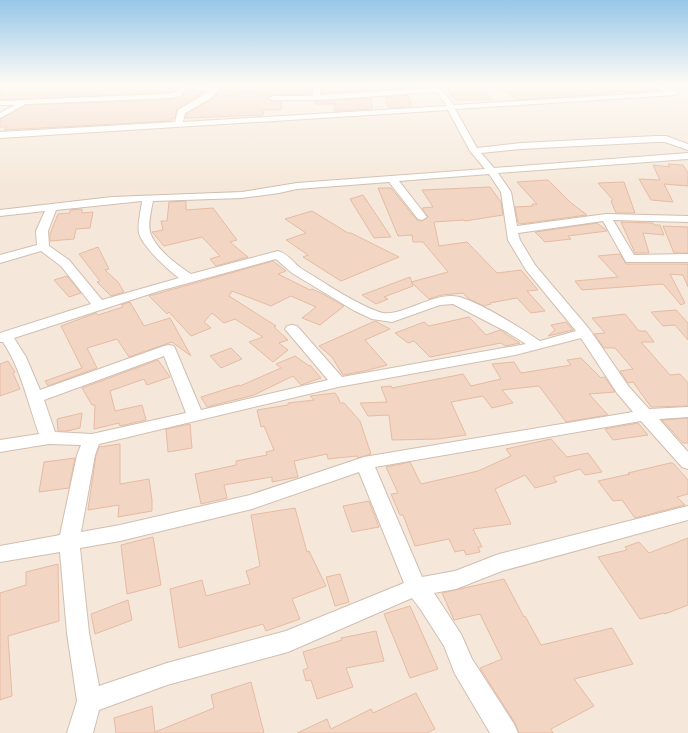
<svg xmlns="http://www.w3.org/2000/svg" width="688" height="733" font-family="Mulish,sans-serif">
<rect width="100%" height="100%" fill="#fdf6ec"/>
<path fill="#f5e8da" d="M0,84H688V733H0Z"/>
<path fill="#f3d5c3" stroke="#e6bba3" d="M23,84H128L176,89L167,93L0,100V90L9,85Z
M260,84H313L312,94L272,95L268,99L273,102H282L281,110H264L263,115L185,118L186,114L212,99L221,90L257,92Z
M355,84H370L371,90L322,93V85L354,86Z
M380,84H402L404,88L382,90Z
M443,84H478L492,100H455Z
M496,84H646L647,86L655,90L640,92L625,93L620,91L593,95L517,100Z
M187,90L205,92L177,109L175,118H172L171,121L4,130L7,127H0V119L26,105L167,100L181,97Z
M408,95L412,107L389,108L385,97Z
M371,98L372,109L334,111L335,104H315V102Z
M668,164L683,165L688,173V186L664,184L673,202L651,200L639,179L660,180L653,165L670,167Z
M548,180L570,202L587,215L520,224L518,222L515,207L533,206L532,204H537L517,182Z
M624,182L635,213H616L611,201L613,200L598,183Z
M490,187L501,202L503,215L465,221L464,220L434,222L439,246L467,242L497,273L521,270L538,290L527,291L545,311L531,313L517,298L490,303L491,304L484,306L469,299L463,293L442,295L429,299L411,282L448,272L423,242H413L412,235L398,236L378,188H391L417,220L422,221L428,217L422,208L433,207L422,190Z
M363,195L391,237L374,238L350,199Z
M186,201V210L213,208L237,240L230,242L248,257L216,266L210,259L220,256L202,237L164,246L152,232L163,230L161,221H167L169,202Z
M82,209V213L93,212L90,228L76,229L74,239L50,241V234L58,214L70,213V210Z
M312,211L348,233H351L399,257L341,281L303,257L308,255L286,240L306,233L285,219Z
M621,222L653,223L654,225H660L664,235L643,233L649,253H635Z
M597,223L607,231L568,236L571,239L545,242L535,232Z
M663,226L688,227V253H674Z
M98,247L109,269L105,270L118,282L124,292L111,296L97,282L100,281L79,254Z
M620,254L626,264H688V287L683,275L670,274L685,303L681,305L663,284L582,290L575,281L618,277L598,256Z
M273,261L286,271L278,274L310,290L312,289L323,294L344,306L320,325L302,318L316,307L291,296L271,306L232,291L229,296L276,326L274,327L288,340L279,343L288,350L273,362L249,342L263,337L235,319L224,323L212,313L204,322L211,328L191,336L169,312L167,314L149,296Z
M67,276L81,293L69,297L54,280Z
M410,277L413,286L384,297L388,299L376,304L362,295Z
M130,302L144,326L170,318L191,356L172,342L129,357L117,339L87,348L97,368L48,386L45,381L82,368L61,326L96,313L98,315L123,307L121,305Z
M676,310L688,323V340L675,325L663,326L651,312Z
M625,314L639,331H646L654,342H641L670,375L680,374L688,383V406L651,407L633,382L628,383L620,371L633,369L615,348H604L594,334L605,333L592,318Z
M469,317L486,335L500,330L520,343L505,346L501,343L430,357L414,341L408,343L395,333L424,322L429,326Z
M375,321L390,329L365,340L387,365L365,371L343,375L332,357L319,346Z
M566,322L573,330L548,336L555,330L551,325Z
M231,348L242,359L221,368L210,356Z
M295,356L309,366L310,365L321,378L301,385L293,376L254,395L207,407L201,397L239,385L240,386L281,368L276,364Z
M581,358L601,378L605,377L615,392L589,394L608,415L566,422L539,386L502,390L513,403L492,408L483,396L451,402L466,435L438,439L392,440L389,415L368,416L360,403L387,402L381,387L391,386L392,388L463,374L471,386L501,379L492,364L514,362L521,373L571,365L567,360Z
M158,360L170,377L147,385L144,379L110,391L115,411L142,405L146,420L120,426L119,423L94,429L95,405H92L82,388Z
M8,361L15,372L13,373L20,389L0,396V364Z
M335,393L338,397L340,403H344L360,421L371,454L358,458L357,456L328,459L327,454L294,461L298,477L272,482V477L224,485L227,498L201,504L195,474L236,465V461L267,455L266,452L274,450L264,426L261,427L257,410L288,405V403L314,400L310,396Z
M82,413L80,428L67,431H58L57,419Z
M688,418V443H683L662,420Z
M638,423L648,435L613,440L605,429Z
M190,424L192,448L168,452L166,429Z
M551,439L567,457L588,453L602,472L585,475L580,469L553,477L557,482L535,488L525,475L495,489L511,524L473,529L482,547H478L480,552L466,555L464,550L455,552L449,539L415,546L403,515H400L391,494L398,493L386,467L410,462L421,484L478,471L511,456L506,449Z
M120,444V484L149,479L152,500V511L118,517L119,505L88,510L96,455L99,447Z
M75,458L69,488L39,492L44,462Z
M670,463H673L688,480V494L677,497L685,505L635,518L622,500L613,501L598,481L630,474L628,473Z
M369,501L379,527L352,532L343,506Z
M295,508L307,552L309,551L326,586L292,599L300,619L266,631L263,624L179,648L170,589L202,580L206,596L250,584L246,571L260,566L251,515Z
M153,537L161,585L127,594L121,545Z
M688,538V605L665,614L664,613L640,619L598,557L627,550L625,547L639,542L649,553Z
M58,564L59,621L8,636L12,696L0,700V593L26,585V572Z
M340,574L349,602L335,606L326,577Z
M504,579L524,617L525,616L541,645L612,628L633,664L574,679L594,706L551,729L553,733H519L515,723L480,668L502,659L480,614L454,620L442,593Z
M128,600L132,620L95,634L91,614Z
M410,606L438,669L410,678L384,614Z
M376,631L384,661L346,668L353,687L317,699L311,680L306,681L303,670L308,668L303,652L342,640L341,638Z
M251,682L264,733H116L114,718L152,706L155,732L214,708L211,695Z
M416,693L435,729L427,733H297L327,719L331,729L371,709L373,713Z"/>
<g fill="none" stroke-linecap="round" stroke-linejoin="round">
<g stroke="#d1beb0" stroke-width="2">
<path id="minor" d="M183,84L216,87L220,89L211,98L185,113L183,122L447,106L437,92L316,100H273L269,98L273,96H313L314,84H320V95L435,88L434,84H440L442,90L454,105L664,92L648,85L647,84H655L679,93L675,95L455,109L477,148L521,143L656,136H666L688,144V150L665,142H656L521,149L481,153L494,168L688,153V159L498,173L511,192L517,226L606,214L688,216V222L613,220L634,255L688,254V262H626L603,221L518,233L520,240L535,265L590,330L629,387L649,409L688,407V417L659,419L688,452V469L682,467L641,421L375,467L422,577L455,571L499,554L688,506V520L502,571L456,589L434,593L461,634L472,659L514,724L518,733H490L455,674L444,646L421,610L412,598L288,652L167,685L99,710L93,733H67L77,701L67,633L60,552L0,562V546L60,535L77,455L81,445L49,444L0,452V440L39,434C28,403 21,369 3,342H0V333L91,304L61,266L41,251L0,263V255L37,245L36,231L45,211L0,216V210L112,197L242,192L297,183L485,169L470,151L448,110L0,138V132L175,122L178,110L210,91L186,88L181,96L167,98L26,104L0,118V113L15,105H0V101L167,94L176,92ZM489,174L501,192L508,240L526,270L576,331L540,341C522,329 471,296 452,296C428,295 398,319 379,312C354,303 325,283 302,269C293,263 289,254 278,251L191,274C177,265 158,251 151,235C147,226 151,211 153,201L242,198L279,193L297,189L389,182L418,219L422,220L427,217L399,181ZM142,201C141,212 137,223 139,233C142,246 168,270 179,278L102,300L69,260L49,246L48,231L56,210ZM276,259L292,273L353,310L372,319L392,322L440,305L453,304L507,332L526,344L342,377L297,326L292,325L287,326L285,329L328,380L201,410L174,346L169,345L164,346L40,390L26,357L14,338L159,291ZM581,338L617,393L633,412L364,457L250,495L120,525L81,532L95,455L99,444L338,387L515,355ZM164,356L186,413L92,434L55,432L44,400ZM359,472L404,583L286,631L167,663L99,686L89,633L80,548L120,541L252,509Z"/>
</g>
<use href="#minor" fill="#fff" fill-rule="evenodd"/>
</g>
<linearGradient id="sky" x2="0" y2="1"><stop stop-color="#97c7e8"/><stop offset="0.45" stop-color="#fefbf6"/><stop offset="1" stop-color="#fefbf6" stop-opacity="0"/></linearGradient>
<rect width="688" height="186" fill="url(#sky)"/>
</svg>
